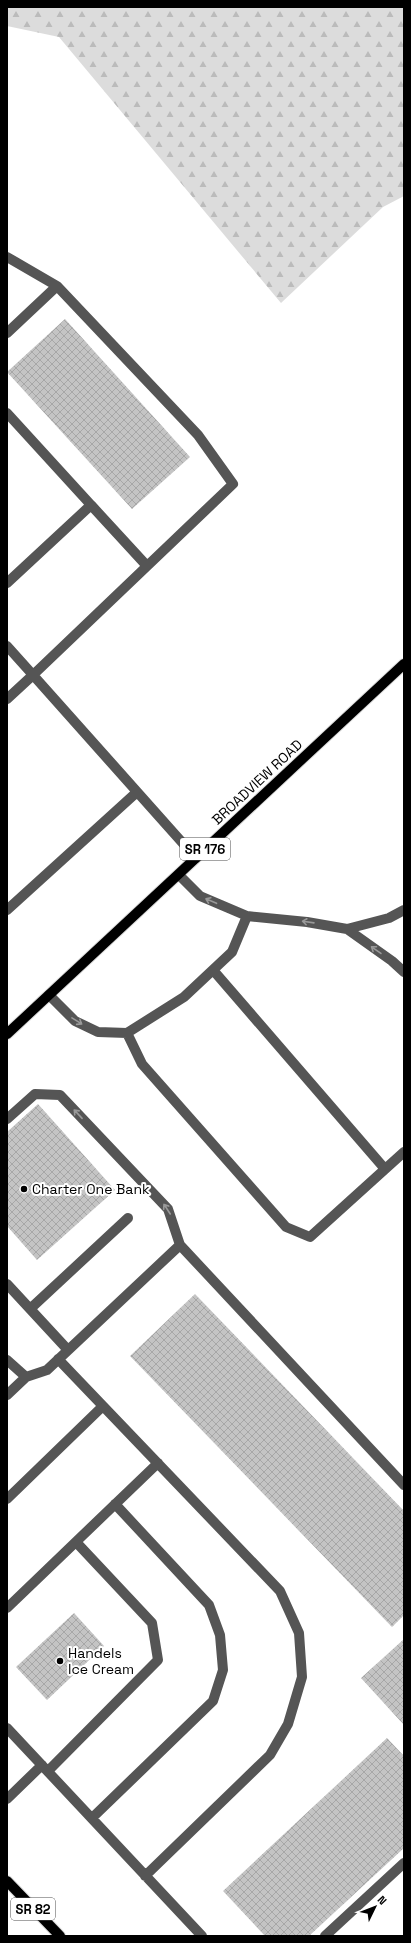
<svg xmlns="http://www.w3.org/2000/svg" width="411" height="1943" font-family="'Space Grotesk',sans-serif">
<defs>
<pattern id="forest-firs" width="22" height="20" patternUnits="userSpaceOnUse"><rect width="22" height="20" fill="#dcdcdc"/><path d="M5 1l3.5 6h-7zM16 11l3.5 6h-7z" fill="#bbb"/></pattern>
<pattern id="building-cross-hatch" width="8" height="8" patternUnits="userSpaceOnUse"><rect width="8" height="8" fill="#c4c4c4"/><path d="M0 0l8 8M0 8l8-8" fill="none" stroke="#a7a7a7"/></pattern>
</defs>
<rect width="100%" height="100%" fill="#fff"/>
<path fill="url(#forest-firs)" d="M7,7H404V196L383,207L281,303L59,37L7,26Z"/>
<path fill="url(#building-cross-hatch)" d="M65,319L190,457L132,509L7,372Z
M38,1104L115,1190L37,1260L7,1226V1132Z
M195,1294L404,1511V1615L392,1627L130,1356Z
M74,1613L104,1646L47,1700L16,1667Z
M404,1639V1725L361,1678Z
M387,1738L404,1756V1848L309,1936H265L223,1891Z"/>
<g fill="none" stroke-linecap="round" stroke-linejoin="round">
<g stroke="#dbdbdb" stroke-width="12">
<path id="major" d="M7,1034L404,664
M7,1881L60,1936"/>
</g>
<path stroke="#555" stroke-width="10" d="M7,257L57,286
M7,333L57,286L198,435L233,484L33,675L196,858
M7,413L91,505
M7,583L91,505L147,566
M7,646L33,675L7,699
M179,875L200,896L247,916L307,922L347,929L389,918L404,910
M7,910L137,792
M347,929L392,961L404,972
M213,970L385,1169
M49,995L75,1021L98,1032L127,1033L184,997L232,952L247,916
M127,1033L142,1064L286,1227L310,1237L404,1152
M7,1119L35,1094L60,1095L168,1209L180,1245
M7,1284L68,1350
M30,1309L128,1218
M58,1359L280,1591L299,1633L302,1677L288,1724L270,1755L145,1876
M7,1360L26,1377L47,1370L180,1245L404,1485
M7,1395L26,1377
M7,1499L103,1406
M7,1608L158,1463
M7,1728L202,1936
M48,1771L158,1660L152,1623L76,1542
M7,1799L42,1765
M92,1818L213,1701L223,1670L220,1635L209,1605L115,1504
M325,1936L404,1863"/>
<use href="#major" stroke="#000" stroke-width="10"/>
</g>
<defs><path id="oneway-shaft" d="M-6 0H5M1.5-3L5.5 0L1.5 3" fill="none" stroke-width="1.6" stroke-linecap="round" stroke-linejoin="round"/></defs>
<g stroke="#999">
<use href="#oneway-shaft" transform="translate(211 901) rotate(-157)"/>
<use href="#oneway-shaft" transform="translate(308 922) rotate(-172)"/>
<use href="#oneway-shaft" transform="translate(376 950) rotate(-145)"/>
<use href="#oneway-shaft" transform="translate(77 1021) rotate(32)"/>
<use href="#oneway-shaft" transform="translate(78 1114) rotate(-133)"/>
<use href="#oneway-shaft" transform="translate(167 1209) rotate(-123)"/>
</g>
<g fill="#000" stroke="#fff" stroke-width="1.5">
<circle cx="24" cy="1189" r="4"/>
<circle cx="60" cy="1661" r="4"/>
</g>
<g text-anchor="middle" stroke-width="4" stroke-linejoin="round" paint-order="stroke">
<g fill="#fff" stroke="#4c4c4c" stroke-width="1">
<rect x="180" y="838" width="50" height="22" rx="3"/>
<rect x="11" y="1898" width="44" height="22" rx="3"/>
</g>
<g font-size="13" font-weight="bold" fill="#000">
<text x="205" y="854">SR 176</text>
<text x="33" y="1914">SR 82</text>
</g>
<g font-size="14" fill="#000" stroke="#fff">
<text transform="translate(257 782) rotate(-43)" y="5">BROADVIEW ROAD</text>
</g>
<g font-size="14" fill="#000" stroke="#fff" text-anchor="start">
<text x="32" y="1194">Charter One Bank</text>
<text x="68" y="1658">Handels<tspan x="68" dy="16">Ice Cream</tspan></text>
</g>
</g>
<rect width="411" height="1943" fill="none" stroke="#000000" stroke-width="16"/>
<g transform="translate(375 1907) rotate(47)" stroke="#ffffff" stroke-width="3" paint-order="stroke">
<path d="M0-3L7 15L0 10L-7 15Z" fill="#000000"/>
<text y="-6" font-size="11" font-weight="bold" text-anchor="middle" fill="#000000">N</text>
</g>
</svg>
